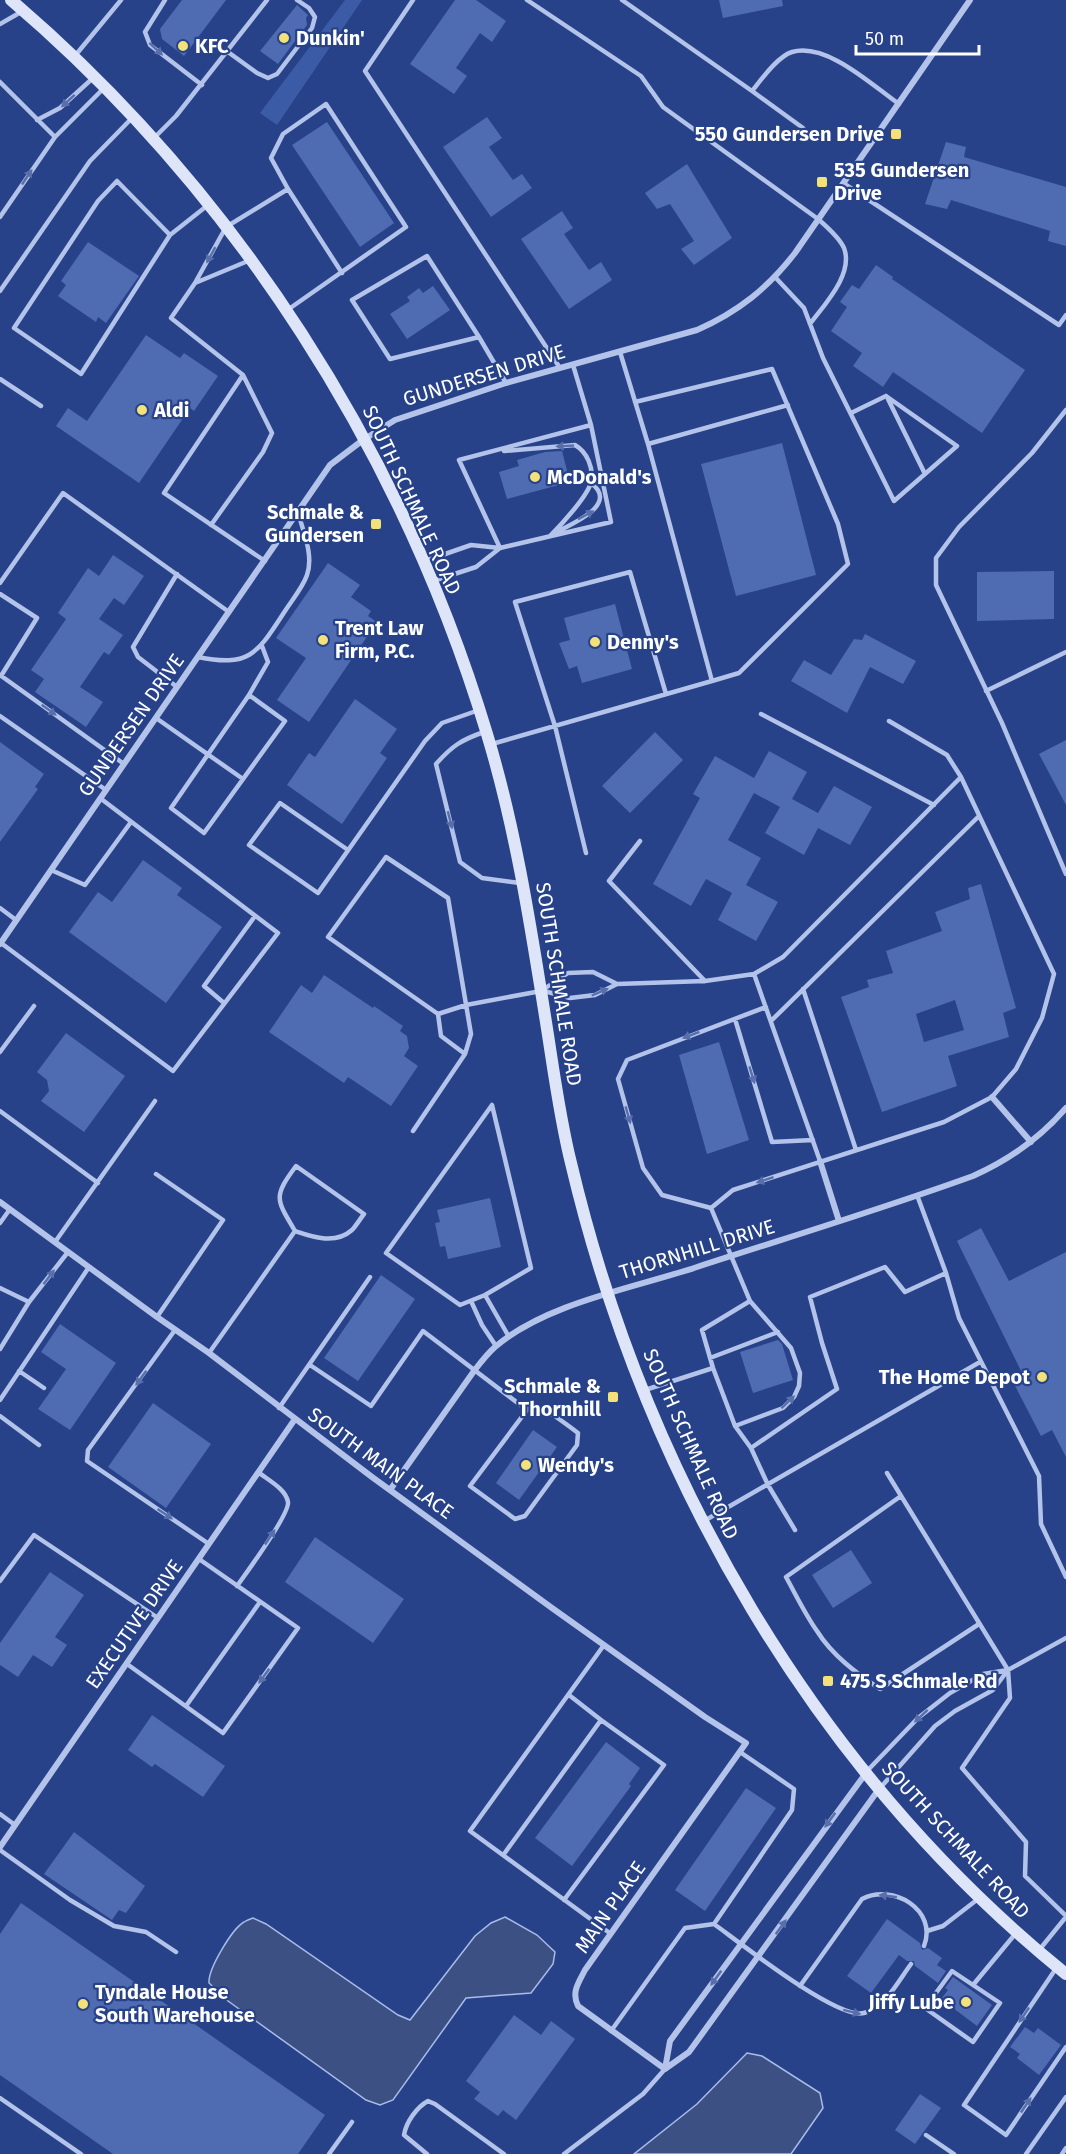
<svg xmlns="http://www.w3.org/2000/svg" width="1066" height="2154" font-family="'Fira Sans',sans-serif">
<rect width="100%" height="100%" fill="#274289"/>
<path fill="#3b5ba6" d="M345,0H362L277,125L260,113Z"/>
<path fill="#3c5084" stroke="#a8bcea" stroke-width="1.5" d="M505,1917L537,1935L555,1952L553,1964L531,1993L466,1998L393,2100L380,2105L366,2100L228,2001L209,1983C208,1969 232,1929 244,1922C247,1920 250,1919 253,1918L266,1924L398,2015L410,2020L475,1936L491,1923Z
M747,2053L762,2056L820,2093L823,2108L791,2154H634L697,2104Z"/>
<path fill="#4f6bb1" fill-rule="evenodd" d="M182,0H226L184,56L162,39L160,29Z
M455,0H476L506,21L492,42L480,33L456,68L467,76L454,94L410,64Z
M719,0H782L783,6L723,18Z
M297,5L308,15L306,18L307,25L278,64L260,51Z
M487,117L502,138L489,147L513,180L522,174L532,188L491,217L443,147Z
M327,122L394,223L360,247L292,145Z
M946,142L966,147L964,157L1066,187V246L1048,241L1050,231L951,200L947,209L925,204Z
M687,164L732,238L694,265L681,249L694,241L670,204L657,209L645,193Z
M562,211L573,228L564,234L589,270L601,262L612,280L569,309L521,239Z
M88,242L139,276L106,323L98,317L96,322L58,296L66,285L61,281Z
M876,265L893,277L892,279L1025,370L982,433L893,372L883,387L853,366L862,353L831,331L847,307L840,302L852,285L859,289Z
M433,286L450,310L407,339L390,314L410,301L407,297L419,288L423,293Z
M146,335L180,358L184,353L218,376L194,411L190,408L139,483L56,426L68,408L87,421Z
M782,443L816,575L736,596L701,464Z
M562,451L570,482L507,499L499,472L519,466L517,460L545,452Z
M113,555L144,576L124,605L114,598L99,619L123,635L109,655L104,652L80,687L103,702L86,727L35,692L44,679L31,670L66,619L58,613L88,568L99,576Z
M328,563L360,585L351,597L371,611L368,616L377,622L309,722L277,700L306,658L276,638Z
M1054,571V619L977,621V572Z
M615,604L632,669L582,683L577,666L569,669L559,643L570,640L564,618Z
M865,634L916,661L903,684L870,667L847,713L791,681L804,660L831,675L854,639L862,640Z
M355,699L397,729L380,753L387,758L342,824L287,785L309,753L315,757Z
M655,732L683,760L630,813L602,786Z
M1066,740V805L1039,754Z
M0,742L44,774L35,787L38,789L0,842Z
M769,751L807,772L792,799L818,813L834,786L872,807L850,845L818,828L804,855L765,833L780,807L754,793L728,840L761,858L746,885L778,902L756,941L718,920L732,893L706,879L691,906L653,884L700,798L693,794L715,756L754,778Z
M143,860L182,888L177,895L222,927L166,1003L69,932L98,892L112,902Z
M981,884L1016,1008L1003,1013L1009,1037L948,1056L957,1086L882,1112L841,997L869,987L867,980L893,973L886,951L942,931L935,912L970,899L968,888ZM955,1000L964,1030L924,1042L916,1014Z
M324,975L373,1008L374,1006L403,1026L400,1031L407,1036L409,1048L404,1056L418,1066L391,1106L348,1077L344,1083L269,1032L301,985L312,993Z
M66,1033L125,1076L84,1132L41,1101L49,1091L47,1080L37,1072Z
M719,1042L749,1140L707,1154L679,1055Z
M490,1198L501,1247L448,1259L445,1246L440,1247L435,1223L440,1222L437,1210Z
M981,1228L1009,1281L1066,1252V1457L1052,1430L1041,1436L1012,1380L1023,1375L957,1241Z
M381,1275L415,1299L358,1381L324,1358Z
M60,1324L116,1363L70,1430L38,1409L66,1369L41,1352Z
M778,1340L782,1344L793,1380L753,1393L740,1352Z
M153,1403L211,1444L166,1508L108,1467Z
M533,1430L557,1447L519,1500L496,1483Z
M315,1537L404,1599L373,1643L285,1582Z
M851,1550L872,1583L833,1608L812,1575Z
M50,1572L84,1595L55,1637L67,1645L52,1667L33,1655L18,1677L0,1665V1643Z
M152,1715L225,1766L203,1797L155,1764L152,1767L128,1750Z
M606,1742L640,1768L629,1784L631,1786L572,1866L535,1838Z
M746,1788L776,1808L705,1911L675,1890Z
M74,1832L145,1886L126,1913L119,1910L112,1920L44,1874Z
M21,1903L325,2115L298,2154H113L0,2075V1934Z
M887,1919L920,1943L922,1950L928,1948L942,1958L937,1965L946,1971L938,1983L915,1966L914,1961H907L899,1955L871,1993L847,1976Z
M953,1977L992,2005L977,2026L941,1999L948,1990L945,1988Z
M514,2015L541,2035L551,2021L575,2039L516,2120L503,2110L498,2116L474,2099L480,2092L466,2081Z
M1025,2027L1034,2033L1038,2028L1061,2045L1039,2075L1017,2058L1020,2054L1010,2047Z
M920,2094L941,2108L915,2144L895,2130Z"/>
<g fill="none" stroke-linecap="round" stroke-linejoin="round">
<path stroke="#b3c3e9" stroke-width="4.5" d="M165,0L145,32L150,45L202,85
M413,0L365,71L560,368
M527,0L641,76L663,107L818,219C827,227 839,237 844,248C854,274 824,305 810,324
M622,0L752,91
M0,24L21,12
M228,52L257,73L268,78L277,74L312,28L315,17L309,8L297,0
M74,57L121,0
M0,82L55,137
M37,120L60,108L93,78
M803,128L752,91C761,80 778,56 792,52C827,42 873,86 899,104
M153,139L176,116L267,0
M843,183L1059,325L1066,315
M0,217L55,137L103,89
M170,235L117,181L98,201L14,328L81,374L170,235L208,205
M775,277L804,308L823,358L894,501L957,446L886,396
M195,283L248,261
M0,291L90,161L132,118
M286,311L406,227L326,104L283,134L271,158L288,189L342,273
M479,337L390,359L352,300L427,256L479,337L506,383
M243,375L164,493L265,561
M0,379L41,406
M888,399L925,474
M635,402L772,369L838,524L848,564L739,673L712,681
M1066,410L1032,453L959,527L936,558V585L1002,723L1066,874
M851,413L886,396
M648,444L788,405
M504,451L575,445C587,452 594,468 591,482C588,496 560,526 550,536
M211,525L263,452L272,433L243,375L171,318L195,283L226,227L288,189
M555,533C571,524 620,505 591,483
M500,548L459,460L591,425
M425,561L471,545L500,548L611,522L591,425L573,365
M177,574L133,647L138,657L177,687
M433,581L476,567L500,548
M0,583L63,493L229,612
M0,594L37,618L1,676
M198,657C251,668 258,652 285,611C292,600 303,587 307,575C314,555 303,532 298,512
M0,675L124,764
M986,691L1066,652
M249,695L285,721L204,833L171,808L249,695L268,662L262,646
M761,714L934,805
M0,716L106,790
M156,718L243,779
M484,732C461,740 452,746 436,764L460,862L482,878L520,883
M492,744L712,681L648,444L620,352
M640,841L609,881L705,981
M348,850L280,803L249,845L318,893L425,741L442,723L479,710
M586,853L555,726L515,602L630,572L666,694
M51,870L85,885L131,822
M0,908L16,920
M1,943L173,1071L278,933L100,798
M754,974L820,1161
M803,989L856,1150
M544,991L570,998L595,995L617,984L705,981L754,974L783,957L961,777
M224,1003L204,986L255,916
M438,1014L466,1005L541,991L568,973L593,972L617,984
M735,1019L772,1142L813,1140
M771,1021L979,816
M0,1052L34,1006
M492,1105L531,1268L485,1295L460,1305L386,1253Z
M0,1111L98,1183
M413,1131L465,1054L471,1034L448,898L386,857L328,937L438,1014L441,1036L465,1054
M156,1174L223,1220L157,1317
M917,1195L946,1273L959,1318L1039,1476L1041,1524L1066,1577
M711,1208L733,1190L944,1122L992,1097L1016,1069L1042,1018L1054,974L961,777L947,755L889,721
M0,1223L10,1209
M55,1242L155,1101
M0,1288L29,1302
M485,1295L509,1337
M471,1301L482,1325L496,1346
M750,1301L702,1330L713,1368L735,1426L751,1448L768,1485L795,1530
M175,1330L88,1450L87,1461L209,1544
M0,1349L29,1302L68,1252
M209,1353L295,1231C276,1199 273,1197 296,1166L364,1214C360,1219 356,1226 352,1230C335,1245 313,1237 295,1231
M710,1358L778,1332
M310,1365L371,1406L423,1331L527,1410
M19,1371L44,1388
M645,1390L713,1368
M0,1400L89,1267
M531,1407C545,1406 567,1425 578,1433L577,1445L525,1516L515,1519L470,1486L527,1410Z
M279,1408L370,1277
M0,1416L39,1445
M735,1426L783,1408L794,1397L799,1386L800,1373L791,1348L750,1301L711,1208L662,1195L643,1168L618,1079L627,1060L766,1007
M751,1448L837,1389L822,1343L810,1297L885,1267L905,1292L946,1273
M887,1473L1008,1670L1010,1698L962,1768L1026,1842L1025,1876L1066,1916
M901,1496L786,1577C796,1595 805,1614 817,1631C832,1655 856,1673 880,1689L979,1624
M704,1521L980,1362
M0,1581L34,1535L158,1618
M237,1586C247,1572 290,1514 288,1502C286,1489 268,1480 258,1472
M604,1645L470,1831L611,1934
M127,1664L223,1733L298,1628L199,1559
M569,1695L601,1720
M186,1706L260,1602
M867,1771L918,1718L950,1693L983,1674L1008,1670L1066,1638
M881,1787L935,1726L955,1711L993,1690L1008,1670
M0,1814L15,1825
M0,1850L70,1900L114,1926L146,1932L176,1952
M504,1854L601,1720L664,1765L564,1900
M714,1924L792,1810L794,1789L740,1752
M927,1931L943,1926L978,1899
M1040,1949L1066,1917
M1057,1967L964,2105L1006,2135L1066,2047
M952,1971L1000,2003L973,2042L925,2008Z
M973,1985L1016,1933
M800,1986L862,1899C893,1883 938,1910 924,1946
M611,2031L685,1928L714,1924C739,1942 837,2020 864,2013C885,2008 899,1980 911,1964
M0,2098L81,2154
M926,2135L954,2154
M329,2154L352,2122
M427,2154L404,2135C406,2122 417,2107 428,2101L435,2104L504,2154
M564,2154L643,2094L665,2069
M1026,2154L1066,2097
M1062,2154L1066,2148"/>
<path stroke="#b3c3e9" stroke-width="6" d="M0,944L330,465L363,440L395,420L506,383L697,330C738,312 768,288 795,253L970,0
M992,1097L1031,1142
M820,1161L839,1221
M0,1202L157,1317L209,1353L372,1477L552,1608L705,1717L746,1743L585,1970C579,1982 571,1992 578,2006L665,2069
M390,1490L474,1371C481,1362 487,1354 495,1347C546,1303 634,1288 697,1267C789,1237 882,1209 973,1176C1009,1160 1040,1138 1066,1108
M0,1847L295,1419
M665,2069L670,2041L866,1773
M665,2069L689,2052L879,1789"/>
<path stroke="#dee5f8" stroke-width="12" d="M11,0C236,192 402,452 487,734C515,826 530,922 545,1016C553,1065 559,1115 571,1163C645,1476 815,1771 1066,1974"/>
</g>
<defs><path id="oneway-solid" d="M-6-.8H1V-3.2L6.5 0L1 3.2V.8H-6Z" transform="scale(1.5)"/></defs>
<g fill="#586fab">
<use href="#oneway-solid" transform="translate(156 49) rotate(43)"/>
<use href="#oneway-solid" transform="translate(68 101) rotate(138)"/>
<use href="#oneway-solid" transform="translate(27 177) rotate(-56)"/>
<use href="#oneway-solid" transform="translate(211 255) rotate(119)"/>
<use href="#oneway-solid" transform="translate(565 446) rotate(177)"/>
<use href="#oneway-solid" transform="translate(586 515) rotate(-28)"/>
<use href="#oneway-solid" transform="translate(49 710) rotate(36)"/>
<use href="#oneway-solid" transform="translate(450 820) rotate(76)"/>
<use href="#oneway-solid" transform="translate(600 992) rotate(-23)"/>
<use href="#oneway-solid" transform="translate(691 1035) rotate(159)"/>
<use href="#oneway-solid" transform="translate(752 1075) rotate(73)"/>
<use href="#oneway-solid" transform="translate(628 1115) rotate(74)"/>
<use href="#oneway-solid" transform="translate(765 1180) rotate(162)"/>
<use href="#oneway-solid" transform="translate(49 1277) rotate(-53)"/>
<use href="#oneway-solid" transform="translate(141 1378) rotate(126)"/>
<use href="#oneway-solid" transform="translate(788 1402) rotate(-44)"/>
<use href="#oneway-solid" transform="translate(165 1514) rotate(34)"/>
<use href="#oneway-solid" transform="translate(270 1537) rotate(-56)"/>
<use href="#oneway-solid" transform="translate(264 1676) rotate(126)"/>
<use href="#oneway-solid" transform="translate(921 1716) rotate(137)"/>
<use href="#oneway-solid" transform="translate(830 1820) rotate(126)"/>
<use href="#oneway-solid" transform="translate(888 1896) rotate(-172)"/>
<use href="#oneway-solid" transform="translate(781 1927) rotate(-54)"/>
<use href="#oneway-solid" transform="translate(716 1978) rotate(126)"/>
<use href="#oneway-solid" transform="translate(852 2012) rotate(14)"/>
<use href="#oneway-solid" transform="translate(1024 2015) rotate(124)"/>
<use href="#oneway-solid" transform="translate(1026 2105) rotate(-56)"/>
</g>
<g fill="#f2e279" stroke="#274289" stroke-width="2">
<circle cx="284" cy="38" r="6"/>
<circle cx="183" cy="46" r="6"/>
<rect x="890" y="128" width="12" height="12" rx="3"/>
<rect x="816" y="176" width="12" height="12" rx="3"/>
<circle cx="142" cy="410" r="6"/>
<circle cx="535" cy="477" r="6"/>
<rect x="370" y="518" width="12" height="12" rx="3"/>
<circle cx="323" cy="640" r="6"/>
<circle cx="595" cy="642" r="6"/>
<circle cx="1042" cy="1377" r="6"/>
<rect x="607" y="1391" width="12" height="12" rx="3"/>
<circle cx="526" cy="1465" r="6"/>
<rect x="822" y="1675" width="12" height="12" rx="3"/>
<circle cx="966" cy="2002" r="6"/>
<circle cx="83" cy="2004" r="6"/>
</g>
<g text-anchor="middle" stroke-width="4.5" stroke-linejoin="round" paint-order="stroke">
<g font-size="20" font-weight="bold" fill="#fff" stroke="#274289" text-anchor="start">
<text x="296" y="45">Dunkin'</text>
<text x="195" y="53">KFC</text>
<text x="884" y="141" text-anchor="end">550 Gundersen Drive</text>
<text x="834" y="177">535 Gundersen<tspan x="834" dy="23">Drive</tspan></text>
<text x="154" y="417">Aldi</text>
<text x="547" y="484">McDonald's</text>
<text x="364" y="519" text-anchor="end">Schmale &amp;<tspan x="364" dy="23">Gundersen</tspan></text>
<text x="335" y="635">Trent Law<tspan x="335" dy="23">Firm, P.C.</tspan></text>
<text x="607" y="649">Denny's</text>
<text x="1030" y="1384" text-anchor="end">The Home Depot</text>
<text x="601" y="1393" text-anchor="end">Schmale &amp;<tspan x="601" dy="23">Thornhill</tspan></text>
<text x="538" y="1472">Wendy's</text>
<text x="840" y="1688">475 S Schmale Rd</text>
<text x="95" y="1999">Tyndale House<tspan x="95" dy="23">South Warehouse</tspan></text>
<text x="954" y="2009" text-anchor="end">Jiffy Lube</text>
</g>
<g font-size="20" fill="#fff" stroke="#274289">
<text transform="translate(484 375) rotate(-17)" y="7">GUNDERSEN DRIVE</text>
<text transform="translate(412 500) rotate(65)" y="7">SOUTH SCHMALE ROAD</text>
<text transform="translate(131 725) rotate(-55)" y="7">GUNDERSEN DRIVE</text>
<text transform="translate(559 984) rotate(81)" y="7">SOUTH SCHMALE ROAD</text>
<text transform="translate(697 1249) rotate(-17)" y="7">THORNHILL DRIVE</text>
<text transform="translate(691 1444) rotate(66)" y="7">SOUTH SCHMALE ROAD</text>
<text transform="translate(381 1463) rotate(36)" y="7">SOUTH MAIN PLACE</text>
<text transform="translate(134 1624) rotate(-55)" y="7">EXECUTIVE DRIVE</text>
<text transform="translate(956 1840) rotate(47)" y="7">SOUTH SCHMALE ROAD</text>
<text transform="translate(610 1907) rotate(-55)" y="7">MAIN PLACE</text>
</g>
</g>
<path d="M856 45v9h123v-9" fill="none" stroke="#ffffff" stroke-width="3"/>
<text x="865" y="45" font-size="18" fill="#ffffff" stroke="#274289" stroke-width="4.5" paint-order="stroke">50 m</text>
</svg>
